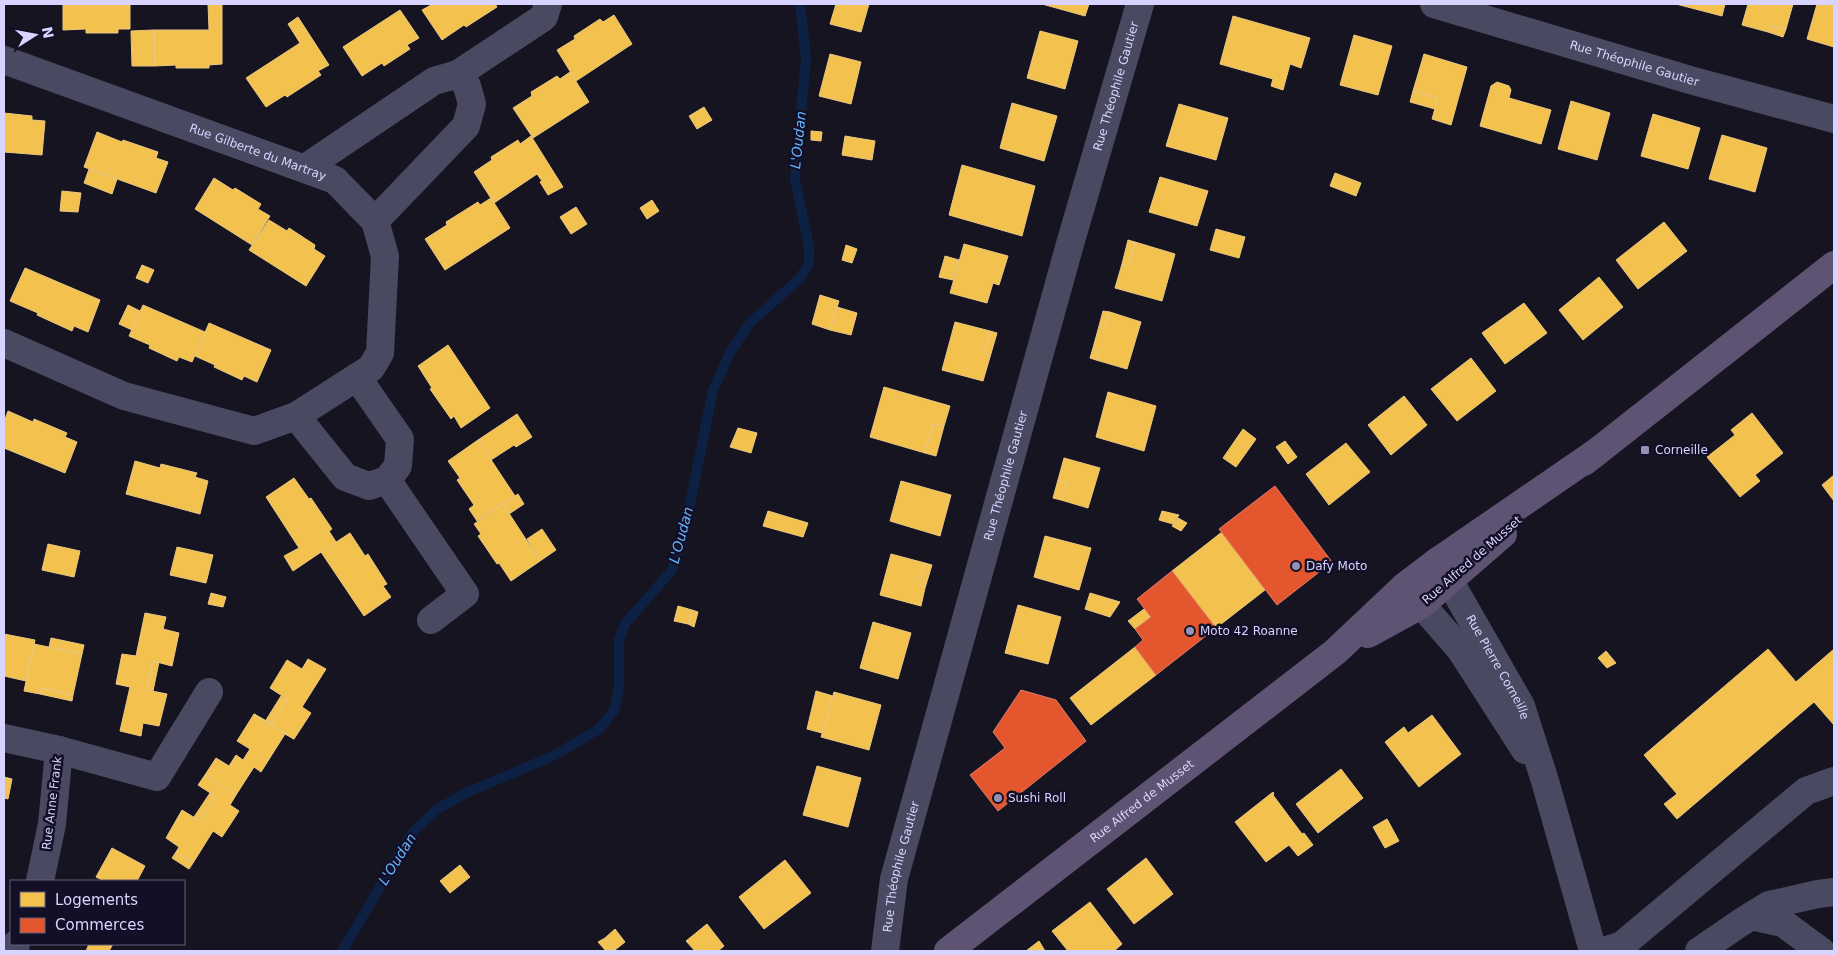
<svg xmlns="http://www.w3.org/2000/svg" width="1838" height="955" font-family="'DejaVu Sans',sans-serif">
<rect width="100%" height="100%" fill="#161421"/>
<path fill="#f2c14e" stroke="#eac783" d="M63,4H130V29H118V33H86V29L63,30Z
M208,4H222V64L209,65V68H176V65L155,66L154,30H209Z
M433,4H495L497,7L466,27L464,25L442,40L422,10Z
M836,4H869L861,32L830,24Z
M1042,4H1089L1085,16Z
M1676,4H1725L1722,16Z
M1748,4H1793L1786,29L1771,25L1768,32L1742,25Z
M1817,4H1834V47L1807,39Z
M400,10L419,38L407,45L410,49L384,66L382,63L362,76L343,47Z
M614,15L632,44L576,81L557,50L575,39L574,36L600,19L603,22Z
M1233,16L1310,38L1301,68L1290,64L1283,90L1271,86L1273,79L1220,64Z
M298,17L329,65L318,71L321,75L287,97L285,95L266,107L246,78L300,43L288,24Z
M1771,25L1786,29L1783,37L1768,32Z
M154,30L155,66H132L131,31Z
M1040,31L1078,41L1065,89L1027,78Z
M1354,35L1392,46L1378,95L1340,85Z
M830,54L861,62L851,104L819,96Z
M1424,54L1467,67L1451,125L1432,119L1438,98L1413,91Z
M570,72L589,102L533,138L513,108L532,96L531,92L557,76L560,79Z
M1497,82L1509,86L1511,90L1509,98L1551,110L1541,144L1480,126L1491,86Z
M1413,91L1438,98L1435,109L1410,102Z
M1571,101L1610,113L1597,160L1558,149Z
M1012,103L1057,116L1044,161L1000,148Z
M1179,104L1228,118L1216,160L1166,146Z
M704,107L712,120L697,129L689,116Z
M4,113L32,116V120L45,121L42,155L4,152Z
M1653,114L1700,128L1688,169L1641,156Z
M811,131L822,132L821,141L811,140Z
M97,132L122,142L123,140L158,152L156,158L168,162L156,193L84,167Z
M1722,135L1767,148L1755,192L1709,179Z
M531,136L563,187L548,195L540,182L542,181L537,174L494,203L474,172L492,160L491,157L518,140L520,144Z
M845,136L875,141L872,160L842,155Z
M962,165L1035,186L1022,236L949,215Z
M89,169L117,179L112,194L84,183Z
M1335,173L1361,183L1356,196L1330,186Z
M1160,177L1208,191L1197,226L1149,212Z
M214,178L233,190L235,188L261,204L258,209L270,216L252,245L195,209Z
M62,191L81,193L78,212L60,211Z
M491,198L510,228L445,270L425,239L447,225L446,222L478,202L480,205Z
M652,200L659,211L647,219L640,208Z
M576,207L587,224L571,234L560,217Z
M269,220L287,231L289,228L315,245L314,249L325,256L306,286L249,250Z
M1664,222L1687,251L1638,289L1616,260Z
M1216,229L1245,237L1239,258L1210,250Z
M1128,240L1135,242L1129,266L1122,264Z
M1135,242L1175,254L1162,301L1115,288L1122,264L1129,266Z
M964,244L1008,256L999,285L993,283L987,303L950,293Z
M846,245L857,249L852,263L842,260Z
M945,256L959,260L953,280L939,277Z
M142,265L154,270L148,283L136,278Z
M25,268L100,300L88,332L74,326L72,331L37,315L38,313L10,301Z
M1599,277L1623,307L1583,340L1559,310Z
M820,295L839,301L830,330L812,324Z
M1524,303L1547,333L1505,364L1482,333Z
M128,305L140,311L132,330L119,324Z
M143,305L205,332L192,362L179,357L177,361L149,348L150,345L129,336Z
M837,307L857,313L851,335L830,330Z
M1103,311L1110,312L1105,329L1099,326Z
M1110,312L1141,322L1127,369L1096,360L1099,351L1093,348L1099,326L1105,329Z
M955,322L990,331L984,352L990,357L983,381L942,370Z
M209,323L271,350L257,382L244,376L242,380L214,367L215,365L195,356Z
M990,331L997,333L990,357L984,352Z
M448,345L490,408L461,428L454,416L451,419L430,389L432,388L418,366Z
M1093,348L1099,351L1096,360L1090,358Z
M1471,358L1496,391L1457,421L1431,389Z
M884,387L950,406L944,426L933,424L925,453L870,437Z
M1108,392L1156,406L1144,451L1096,437Z
M1404,396L1427,425L1391,455L1368,425Z
M8,411L33,422L34,419L67,433L65,437L77,442L65,473L4,448V422Z
M1752,413L1783,453L1755,475L1760,481L1740,497L1707,457L1735,435L1731,430Z
M517,414L532,437L516,447L514,445L491,460L478,440Z
M933,424L944,426L936,456L925,453Z
M738,428L757,433L751,453L730,447Z
M1243,429L1256,439L1236,467L1223,458Z
M478,440L515,496L477,521L469,509L474,505L457,480L460,478L448,461Z
M1285,441L1297,457L1288,464L1276,447Z
M1346,443L1370,472L1329,505L1306,474Z
M1064,458L1100,468L1088,508L1061,500L1067,483L1058,480Z
M135,461L160,468L161,464L197,473L195,477L208,481L200,514L126,494Z
M1834,475V501L1822,485Z
M294,478L309,499L311,498L332,529L329,531L336,542L293,571L284,556L299,548L266,497Z
M1058,480L1067,483L1061,500L1053,498Z
M901,481L951,495L940,536L890,521Z
M518,494L524,504L509,514L503,504Z
M503,504L540,561L511,581L499,563L497,564L478,536L481,534L474,524Z
M768,511L808,523L803,537L763,526Z
M1162,511L1179,515L1173,524L1159,520Z
M1178,518L1187,523L1181,531L1172,526Z
M542,529L556,550L540,561L527,539Z
M1222,532L1265,590L1216,628L1172,571Z
M350,533L365,556L368,554L387,584L383,586L391,597L364,616L321,552Z
M1045,536L1091,548L1079,590L1034,577Z
M48,544L80,551L74,577L42,570Z
M177,547L213,555L206,583L170,575Z
M891,554L925,563L919,584L925,588L921,606L880,595Z
M925,563L932,565L925,588L919,584Z
M211,593L226,597L223,607L208,604Z
M1090,593L1120,602L1110,617L1085,609Z
M1018,605L1061,617L1048,664L1005,653Z
M678,606L692,610L688,624L674,621Z
M1144,609L1151,617L1135,629L1128,621Z
M692,610L698,612L694,627L688,624Z
M145,613L166,617L163,629L179,633L172,666L153,661L147,690L167,694L159,726L143,723L141,736L120,731L130,687L116,684L122,654L136,656Z
M873,622L911,633L898,679L860,668Z
M4,634L35,640L26,681L4,676Z
M51,638L84,645L82,654L49,647Z
M34,644L82,654L73,695L41,688L40,694L24,691Z
M1135,647L1156,675L1091,725L1070,698Z
M1768,649L1796,682L1834,649V725L1814,702L1677,819L1664,804L1677,794L1644,755Z
M1606,651L1616,663L1607,668L1598,658Z
M308,659L326,669L302,707L311,713L294,739L254,714L272,724L287,699L270,688L287,660L302,669Z
M153,661L159,662L153,691L147,690Z
M41,688L73,695L72,701L40,694Z
M816,691L833,696L822,733L807,729Z
M834,692L881,705L869,750L821,737Z
M281,696L287,699L272,724L266,720Z
M254,714L294,739L285,734L261,772L254,767L236,795L205,775L216,758L229,766L236,755L243,760L250,749L237,741Z
M1432,715L1461,754L1419,787L1385,742L1404,727L1408,733Z
M817,766L861,778L848,827L803,815Z
M1341,769L1363,798L1318,833L1296,804Z
M205,775L236,795L230,805L239,811L222,837L213,831L193,863L176,852L179,847L166,838L182,810L200,821L215,796L198,785Z
M4,777L12,779L8,799L4,798Z
M1273,792L1274,794L1273,795L1302,834L1304,833L1313,845L1298,856L1289,845L1266,862L1235,822Z
M210,793L215,796L200,821L194,817Z
M1387,819L1399,841L1385,848L1373,827Z
M112,848L145,866L137,881H104L96,877Z
M176,852L193,863L189,869L172,858Z
M1146,858L1173,894L1134,924L1107,889Z
M785,860L811,893L764,929L739,897Z
M460,865L470,877L450,893L440,881Z
M1090,902L1122,944L1114,951H1068L1052,931Z
M707,924L724,946L718,951H695L686,941Z
M615,929L625,942L615,950L605,938Z
M605,938L615,950L613,951H606L598,942Z
M1039,941L1045,951H1026Z
M88,944H113L109,951H86L89,944Z"/>
<path fill="#e4572e" stroke="#e17c6d" d="M1275,486L1332,562L1277,605L1219,529Z
M1172,571L1216,628L1156,675L1135,647L1143,640L1135,629L1151,617L1137,599Z
M1021,690L1056,700L1086,741L998,811L970,775L1005,748L993,732Z"/>
<g fill="none" stroke-linecap="round" stroke-linejoin="round">
<path stroke="#0d2144" stroke-width="10" d="M342,951L412,833L437,809L468,792L553,756L599,729L614,711L619,688V640L625,624L672,570L682,543L713,390L731,351L750,323L800,278L809,263V246L795,179L806,58L800,4"/>
<g stroke="#4a4962" stroke-width="28">
<path id="s1" d="M1434,4L1690,80L1834,119"/>
<path id="s2" d="M4,60L335,180L375,221L385,256L380,353L371,368L296,416L254,431L124,396L4,343"/>
<path d="M458,74L544,17L548,4"/>
<path d="M305,168L434,81L458,74L467,86L472,104L466,126L375,221"/>
<path d="M296,416L345,477L369,486L387,480L398,466L400,439L357,377"/>
<path d="M387,480L465,594L431,620"/>
<path id="s3" d="M1438,561L1521,706L1545,781L1593,951"/>
<path d="M1406,587L1460,649L1525,750"/>
<path d="M4,738L59,750L52,824L40,881"/>
<path d="M59,750L157,777L209,692"/>
<path d="M1751,916L1783,923L1821,951"/>
<path d="M12,951L16,944"/>
<path id="s4" d="M885,951L894,879L1070,244L1140,4"/>
<path d="M1604,951L1622,945L1806,791L1834,781"/>
<path d="M1699,951L1740,923L1769,905L1818,894L1834,892"/>
</g>
<g stroke="#5e5373" stroke-width="28">
<path d="M1584,462L1834,265"/>
<path d="M1368,634L1421,605L1503,534"/>
<path id="s5" d="M948,951L1335,652L1405,586L1438,561L1598,451"/>
</g>
</g>
<g fill="#9591b1" stroke="#130f26" stroke-width="2">
<rect x="1640" y="445" width="10" height="10" rx="2.5"/>
<circle cx="1296" cy="566" r="5"/>
<circle cx="1190" cy="631" r="5"/>
<circle cx="998" cy="798" r="5"/>
</g>
<g text-anchor="middle" stroke-width="5" stroke-linejoin="round" paint-order="stroke">
<g font-size="12" fill="#d9d4ff" stroke="#130f26">
<text dy="4" stroke="none"><textPath href="#s1" startOffset="209">Rue Théophile Gautier</textPath></text>
<text dy="4" stroke="none"><textPath href="#s4" startOffset="896">Rue Théophile Gautier</textPath></text>
<text dy="4" stroke="none"><textPath href="#s2" startOffset="270">Rue Gilberte du Martray</textPath></text>
<text dy="4" stroke="none"><textPath href="#s4" startOffset="491">Rue Théophile Gautier</textPath></text>
<text transform="translate(1472 560) rotate(-41)" y="4">Rue Alfred de Musset</text>
<text dy="4" stroke="none"><textPath href="#s3" startOffset="122">Rue Pierre Corneille</textPath></text>
<text dy="4" stroke="none"><textPath href="#s5" startOffset="245">Rue Alfred de Musset</textPath></text>
<text transform="translate(52 803) rotate(-83)" y="4">Rue Anne Frank</text>
<text dy="4" stroke="none"><textPath href="#s4" startOffset="86">Rue Théophile Gautier</textPath></text>
</g>
<g font-size="12" fill="#d9d4ff" stroke="#130f26" text-anchor="start">
<text x="1655" y="454">Corneille</text>
<text x="1306" y="570">Dafy Moto</text>
<text x="1200" y="635">Moto 42 Roanne</text>
<text x="1008" y="802">Sushi Roll</text>
</g>
<g font-size="14" font-style="italic" fill="#62b6ff" stroke="#130f26">
<text transform="translate(798 140) rotate(-84)" y="5">L'Oudan</text>
<text transform="translate(681 535) rotate(-75)" y="5">L'Oudan</text>
<text transform="translate(397 859) rotate(-58)" y="5">L'Oudan</text>
</g>
</g>
<rect width="1838" height="955" fill="none" stroke="#d9d4ff" stroke-width="10"/>
<rect x="10" y="880" width="175" height="65" fill="#130f26" stroke="#625e7d"/>
<rect x="20" y="892" width="25" height="15" fill="#f2c14e" stroke="#625e7d"/>
<text x="55" y="905" font-size="15" fill="#d9d4ff">Logements</text>
<rect x="20" y="918" width="25" height="15" fill="#e4572e" stroke="#625e7d"/>
<text x="55" y="930" font-size="15" fill="#d9d4ff">Commerces</text>
<g transform="translate(35 35) rotate(79)" stroke="#130f26" stroke-width="4" paint-order="stroke">
<path d="M0-4L9 19L0 12L-9 19Z" fill="#d9d4ff"/>
<text y="-8" font-size="14" font-weight="bold" text-anchor="middle" fill="#d9d4ff">N</text>
</g>
</svg>
